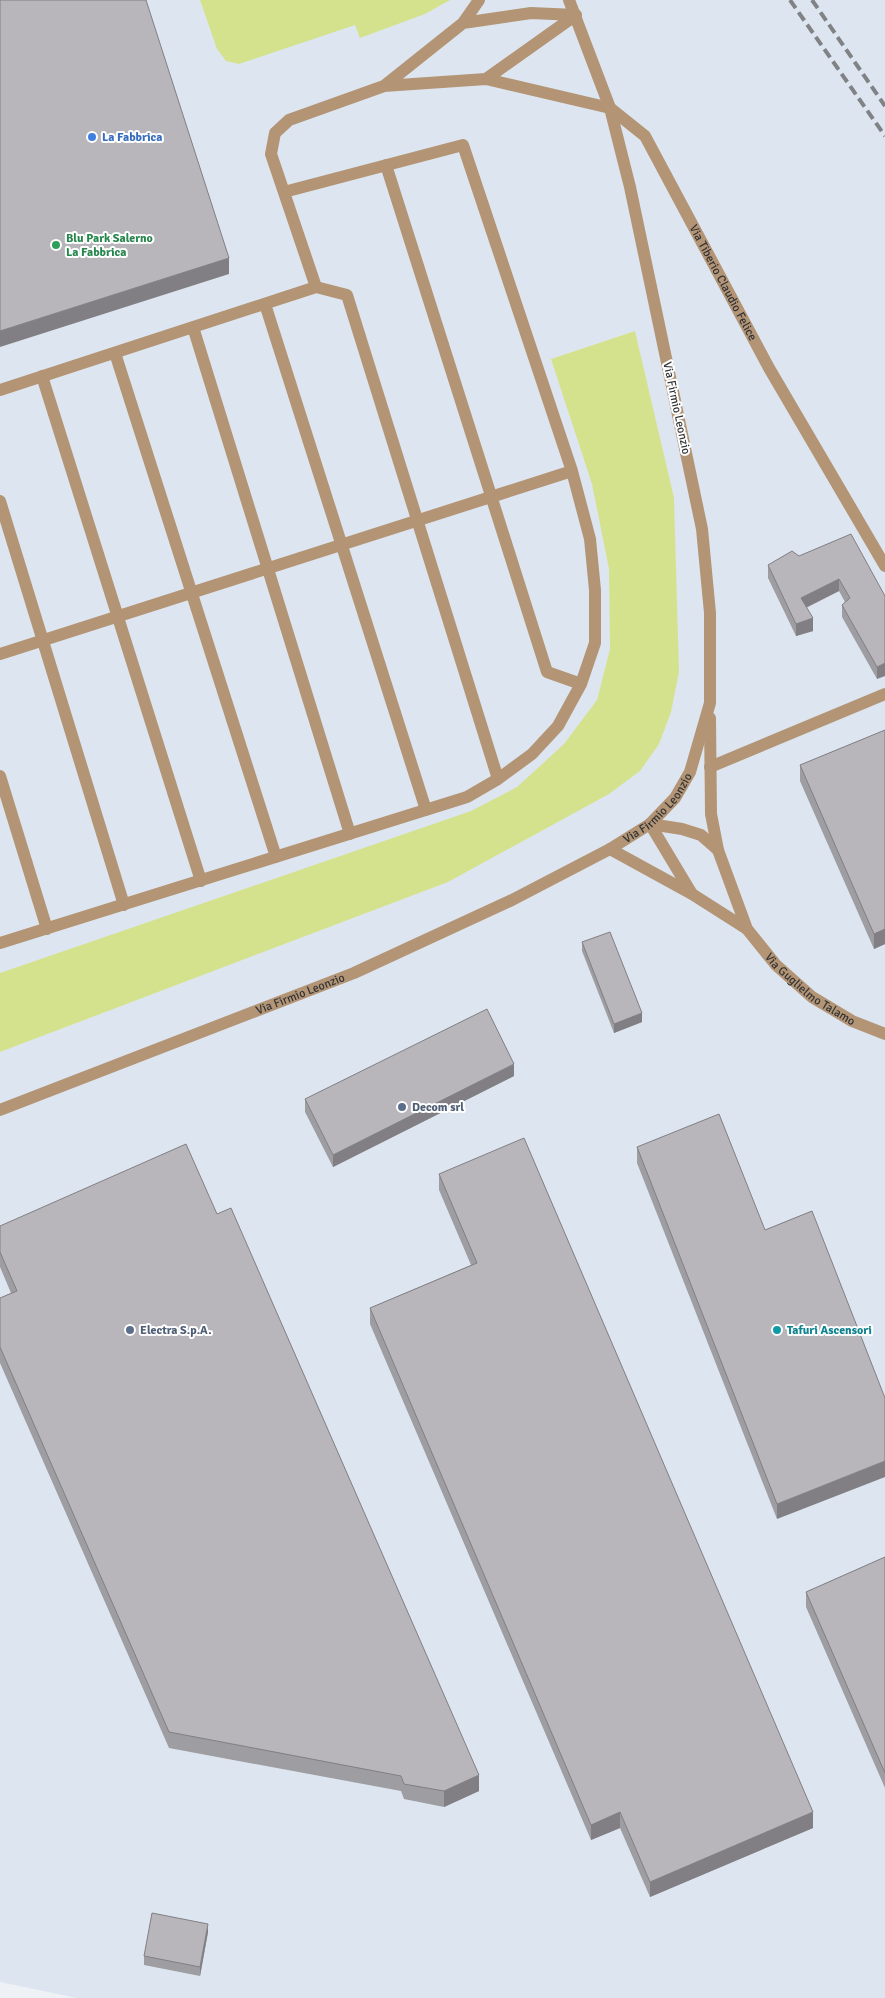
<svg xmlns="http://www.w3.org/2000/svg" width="885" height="1998" font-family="Signika,sans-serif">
<rect width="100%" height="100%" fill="#eef2f6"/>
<path fill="#dde6f0" d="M0,0H885V1998H77L0,1982Z"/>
<path fill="#d5e28d" d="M200,0H450L425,14L360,38L355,25L239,64L226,61L217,49Z
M635,331L674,498L679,672L671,712L659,744L640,771L609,794L448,882L0,1052V973L471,811L517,787L564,744L597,700L610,649L609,569L592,484L551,359Z"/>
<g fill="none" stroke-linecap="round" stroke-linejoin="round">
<path stroke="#b39576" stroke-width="12" d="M463,23L531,13L576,15
M486,79L576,15
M384,86L463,23L479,0
M386,165L547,672L581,684
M316,287L271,154L275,133L289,120L384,86L486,79L610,108
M265,304L426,810
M193,327L350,834
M115,353L276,857
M42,376L201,881
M0,390L316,287L347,295L498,779
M0,501L124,905
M0,654L572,471
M0,776L47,929
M0,943L467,797L498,779L532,754L558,726L581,684L595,643V590L590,539L572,471L463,145L284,192"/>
<g stroke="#b39576" stroke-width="12">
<path id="s1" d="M610,108L645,136L769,368L885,566"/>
<path id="s2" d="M710,718L711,814L718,850L747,929L776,965L812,997L852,1021L885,1034"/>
<path d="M710,767L885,694"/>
<path d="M650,824L692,894"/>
<path d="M650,824L682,829L701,835L718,850"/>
<path d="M610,849L692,894L747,929"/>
<path id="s3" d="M0,1110L354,973L512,900L610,849L650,824L675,798L690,772L710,703V613L702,529L630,187L610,108L569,0"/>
</g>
<path stroke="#808285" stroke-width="4" stroke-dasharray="10 5" stroke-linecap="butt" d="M790,0L885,136
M812,0L885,106"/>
</g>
<path fill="#9e9da1" d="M799,556L885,596L877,679L842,617V605L845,602L839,591L806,608L813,631L796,636L768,578V565Z
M885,730V944L874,949L800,781V765Z
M582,942L642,1022L614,1033L582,951Z
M514,1076L333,1167L305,1112V1099Z
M637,1147L765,1230L812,1211L777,1519L637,1163Z
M439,1174L813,1828L650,1897L620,1828L591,1840L370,1324V1308L471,1265L439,1190Z
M217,1214L479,1791L444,1807L404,1799L401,1791L169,1748L0,1363V1298L11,1293L0,1267V1226Z
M885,1557V1788L806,1607V1592Z
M208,1932L200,1976L144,1965V1956Z"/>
<path fill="#817f83" d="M229,258V274L0,347V331Z
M839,579V591L801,610V598Z
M813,618V631L796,636V624Z
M885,663V676L877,679V667Z
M885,929V944L874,949V934Z
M642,1013V1022L614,1033V1024Z
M514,1064V1076L333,1167V1155Z
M885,1461V1477L777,1519V1504Z
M479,1775V1791L444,1807V1791Z
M620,1812V1828L591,1840V1825Z
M813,1812V1828L650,1897V1882Z
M208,1924V1932L200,1976V1967Z"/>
<path fill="#b8b6bb" stroke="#817f83" d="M0,0H146L229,258L0,331Z
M851,534L885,596V663L877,667L842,605L850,598L839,579L801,598L813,618L796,624L768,565L792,551L799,556Z
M885,730V929L874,934L800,765Z
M610,932L642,1013L614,1024L582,942Z
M487,1009L514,1064L333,1155L305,1099Z
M719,1114L765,1230L812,1211L885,1398V1461L777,1504L637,1147Z
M524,1138L813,1812L650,1882L620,1812L591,1825L370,1308L477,1263L439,1174Z
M186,1144L217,1214L231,1208L479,1775L444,1791L404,1784L401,1776L169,1732L0,1347V1298L17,1291L0,1252V1226Z
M885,1557V1773L806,1592Z
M152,1913L208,1924L200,1967L144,1956Z"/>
<circle fill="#3f7fe0" stroke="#fff" stroke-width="2" cx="92" cy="137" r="5"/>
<circle fill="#2e9e5b" stroke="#fff" stroke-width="2" cx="56" cy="245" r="5"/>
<g fill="#5c6f8a" stroke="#fff" stroke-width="2">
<circle cx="402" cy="1107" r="5"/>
<circle cx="130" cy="1330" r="5"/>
</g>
<circle fill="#0f9aa8" stroke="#fff" stroke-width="2" cx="777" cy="1330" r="5"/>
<g text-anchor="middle" stroke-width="4" stroke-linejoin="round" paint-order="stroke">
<g font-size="12" font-weight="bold" fill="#366cbe" stroke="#fff" text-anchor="start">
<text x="102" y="141">La Fabbrica</text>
</g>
<g font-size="12" font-weight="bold" fill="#27864d" stroke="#fff" text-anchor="start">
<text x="66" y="242">Blu Park Salerno<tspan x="66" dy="14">La Fabbrica</tspan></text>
</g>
<g font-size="12" fill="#323335" stroke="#fff">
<text dy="4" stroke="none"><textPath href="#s1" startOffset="211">Via Tiberio Claudio Felice</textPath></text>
<text transform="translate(677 408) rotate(78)" y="4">Via Firmio Leonzio</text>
<text dy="4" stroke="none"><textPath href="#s3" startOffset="728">Via Firmio Leonzio</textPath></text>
<text dy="4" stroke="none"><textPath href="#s2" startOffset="305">Via Guglielmo Talamo</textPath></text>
<text dy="4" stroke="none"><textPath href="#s3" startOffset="322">Via Firmio Leonzio</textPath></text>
</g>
<g font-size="12" font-weight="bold" fill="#4e5e75" stroke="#fff" text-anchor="start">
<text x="412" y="1111">Decom srl</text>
<text x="140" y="1334">Electra S.p.A.</text>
</g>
<g font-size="12" font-weight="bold" fill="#0d838f" stroke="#fff" text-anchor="start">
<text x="787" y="1334">Tafuri Ascensori</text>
</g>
</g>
</svg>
